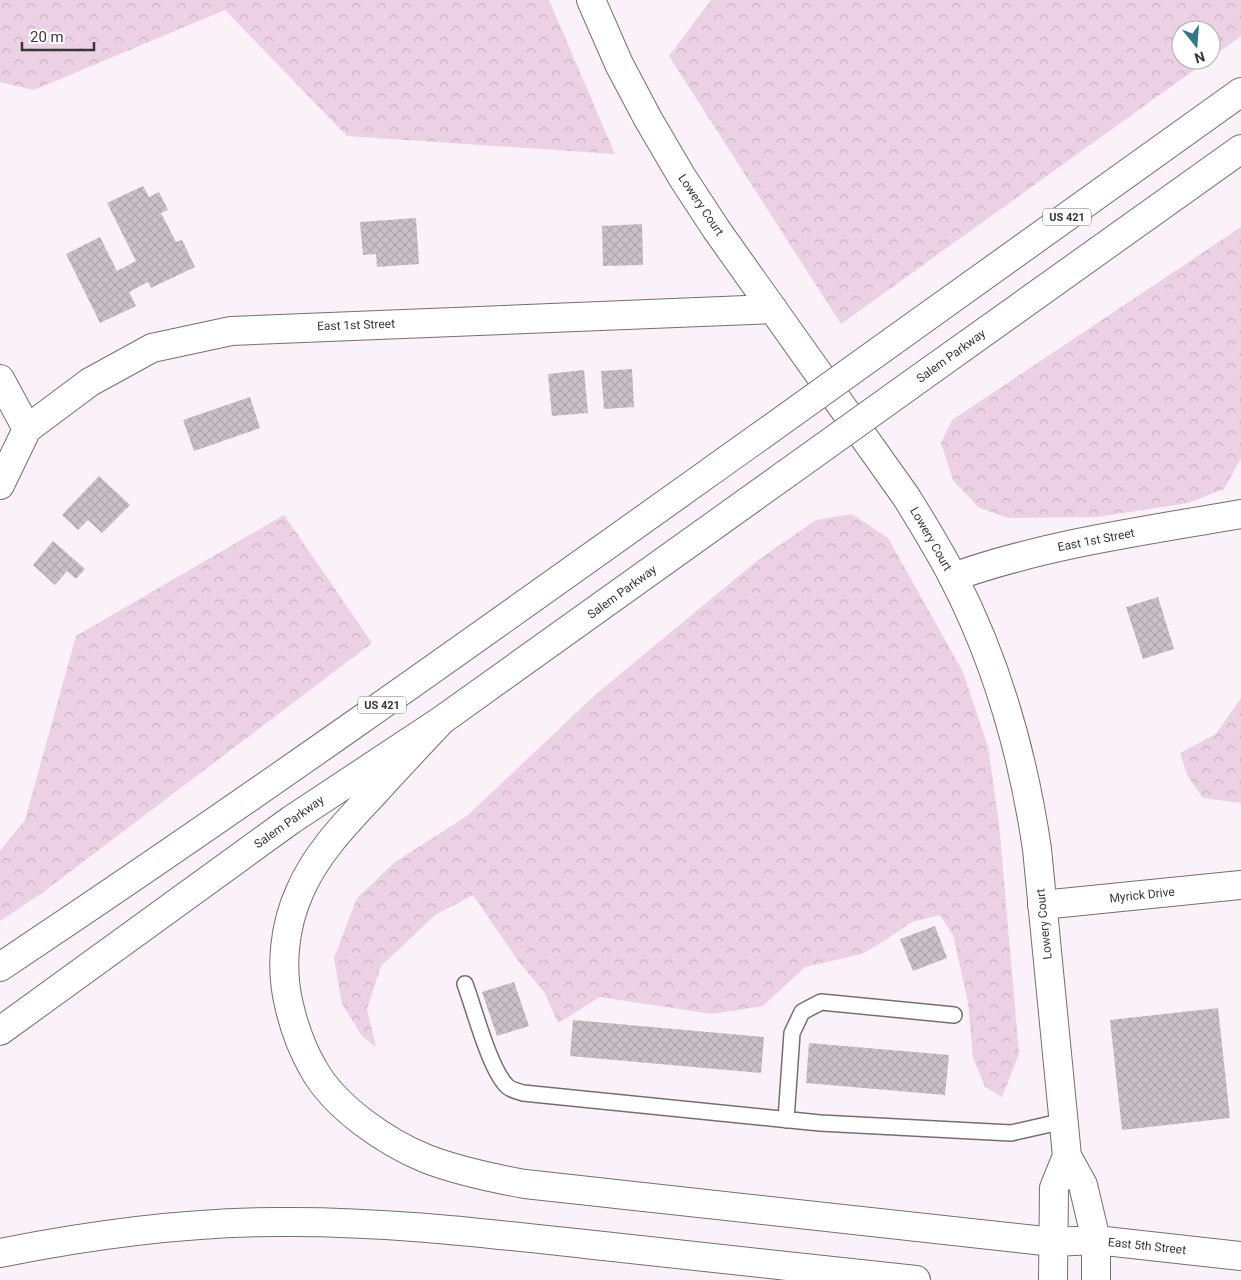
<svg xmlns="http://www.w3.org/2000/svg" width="1241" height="1280" font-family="Roboto,sans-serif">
<defs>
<pattern id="forest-crowns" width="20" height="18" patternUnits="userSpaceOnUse" patternTransform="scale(1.25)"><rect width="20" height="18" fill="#ecd0e4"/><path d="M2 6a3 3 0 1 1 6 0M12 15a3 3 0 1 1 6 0" fill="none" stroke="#cbb3c4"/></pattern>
<pattern id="building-cross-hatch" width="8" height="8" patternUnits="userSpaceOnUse" patternTransform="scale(1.25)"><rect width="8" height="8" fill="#cac1c7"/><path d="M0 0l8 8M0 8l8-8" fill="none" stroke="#aea6ac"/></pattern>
</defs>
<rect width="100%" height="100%" fill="#fbf1f8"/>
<path fill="url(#forest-crowns)" d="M0,0H549L615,154L347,136L225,10L34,90L0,82Z
M711,0H1241V36L1211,58V30H1181V60H1208L841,324L669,56Z
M1241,227V458L1224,489L1188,503L1097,517L1008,518L978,507L953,480L941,443L952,420Z
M852,514L888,538L963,672L988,747L999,824L1019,1054L1002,1097L985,1087L973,1057L968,1002L953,935L940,915L912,922L887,939L862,954L805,967L763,1006L712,1014L600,997L558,1023L544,992L519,962L473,895L435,915L381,966L367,1009L376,1047L362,1036L342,1004L334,958L357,898L395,862L467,816L595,695L758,560L816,520Z
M284,515L372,643L42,893L0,921V851L25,820L76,636Z
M1241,698V803L1203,798L1187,775L1180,753L1216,734Z"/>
<path fill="url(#building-cross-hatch)" d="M143,186L149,197L159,192L168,210L161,213L176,242L182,240L195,267L151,288L148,282L129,292L136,306L100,323L66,254L100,237L117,271L136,261L107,203Z
M416,218L419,264L377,267L376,254L363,255L360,222Z
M642,224L643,265L603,266L602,226Z
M632,369L634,407L604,409L601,371Z
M584,370L588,413L552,416L548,374Z
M250,397L260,428L194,451L183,420Z
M99,476L130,505L102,533L88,520L78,530L62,515Z
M53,541L85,569L76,579L67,571L55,585L33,565Z
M1158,597L1174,649L1143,659L1126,607Z
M935,926L947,958L913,971L900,939Z
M514,982L529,1026L497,1036L482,992Z
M1218,1008L1230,1118L1122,1130L1110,1020Z
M573,1020L764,1037L761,1073L570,1056Z
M809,1043L949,1055L945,1095L806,1083Z"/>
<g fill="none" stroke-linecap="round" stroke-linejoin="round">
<g stroke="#776e74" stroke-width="18">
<path id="service" d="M465,984C474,1008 489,1067 506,1085C510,1090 517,1091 523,1093L820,1123L1011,1133L1064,1121
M786,1120L792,1033L802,1012L821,1002L954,1015"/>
</g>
<g stroke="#776e74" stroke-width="30">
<path id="minor" d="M0,379L27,429
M0,485L27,429L90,382L152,348L231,331L773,309
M953,577C1046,544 1144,531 1241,514
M1042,905L1241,885"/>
</g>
<g stroke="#776e74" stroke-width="30">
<path id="secondary" d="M591,0L619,64L648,119L682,177L716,229L907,498C923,524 939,550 953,577C997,662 1023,754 1037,849L1067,1156L1083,1185L1096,1240V1280
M1053,1242L1096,1240L1241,1256
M1053,1280L1054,1188L1067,1156"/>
</g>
<g stroke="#776e74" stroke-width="30">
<path id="motorway" d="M893,341L1241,92
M920,378L1241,149
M442,720C419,744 397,768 375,792C347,822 317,852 300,891C284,926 280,968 289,1005C294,1027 302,1049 313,1068C334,1107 387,1143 427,1159C458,1171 492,1178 525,1184L1053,1242
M0,967C257,796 508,616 759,437
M0,1031L291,820L442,720L786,474
M0,1253C90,1235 189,1222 280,1222C382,1221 483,1233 585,1244C695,1256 805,1268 916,1280"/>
</g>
<use href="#service" stroke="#fff" stroke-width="15"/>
<use href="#minor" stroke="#fff" stroke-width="28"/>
<use href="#secondary" stroke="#fff" stroke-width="28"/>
<use href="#motorway" stroke="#fff" stroke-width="28"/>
<g stroke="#776e74" stroke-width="30" stroke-linecap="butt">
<path id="motorway-bridge" d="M759,437L893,341
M786,474L920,378"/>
</g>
<use href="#motorway-bridge" stroke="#fff" stroke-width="28"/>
</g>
<g text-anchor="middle" stroke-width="5" stroke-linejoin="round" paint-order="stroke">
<g fill="#fff" stroke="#747274" stroke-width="1">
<rect x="1043" y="208.5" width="48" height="17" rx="4"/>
<rect x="358" y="696.5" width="48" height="17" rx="4"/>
</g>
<g font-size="11" font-weight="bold" fill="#393638">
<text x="1067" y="221">US 421</text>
<text x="382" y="709">US 421</text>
</g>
<g font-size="12" fill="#393638" stroke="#fff">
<text transform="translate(701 205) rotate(56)" y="4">Lowery Court</text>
<text transform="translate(356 325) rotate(-2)" y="4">East 1st Street</text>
<text transform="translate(951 356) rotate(-36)" y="4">Salem Parkway</text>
<text transform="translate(931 539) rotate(60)" y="4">Lowery Court</text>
<text transform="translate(1096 540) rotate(-11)" y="4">East 1st Street</text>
<text transform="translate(622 592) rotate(-36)" y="4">Salem Parkway</text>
<text transform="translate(289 822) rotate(-35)" y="4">Salem Parkway</text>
<text transform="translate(1142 895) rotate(-6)" y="4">Myrick Drive</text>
<text transform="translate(1044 924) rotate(-96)" y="4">Lowery Court</text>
<text transform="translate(1147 1246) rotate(6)" y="4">East 5th Street</text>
</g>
</g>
<g transform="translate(1196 45) rotate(163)"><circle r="24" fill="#ffffff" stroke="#b0afaf"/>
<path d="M0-4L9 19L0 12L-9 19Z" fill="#337787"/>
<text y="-8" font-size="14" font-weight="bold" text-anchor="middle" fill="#393638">N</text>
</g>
<path d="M22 42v8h72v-8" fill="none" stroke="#393638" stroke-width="2.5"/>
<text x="30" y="42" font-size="15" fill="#393638" stroke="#ffffff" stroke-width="4" paint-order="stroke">20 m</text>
</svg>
